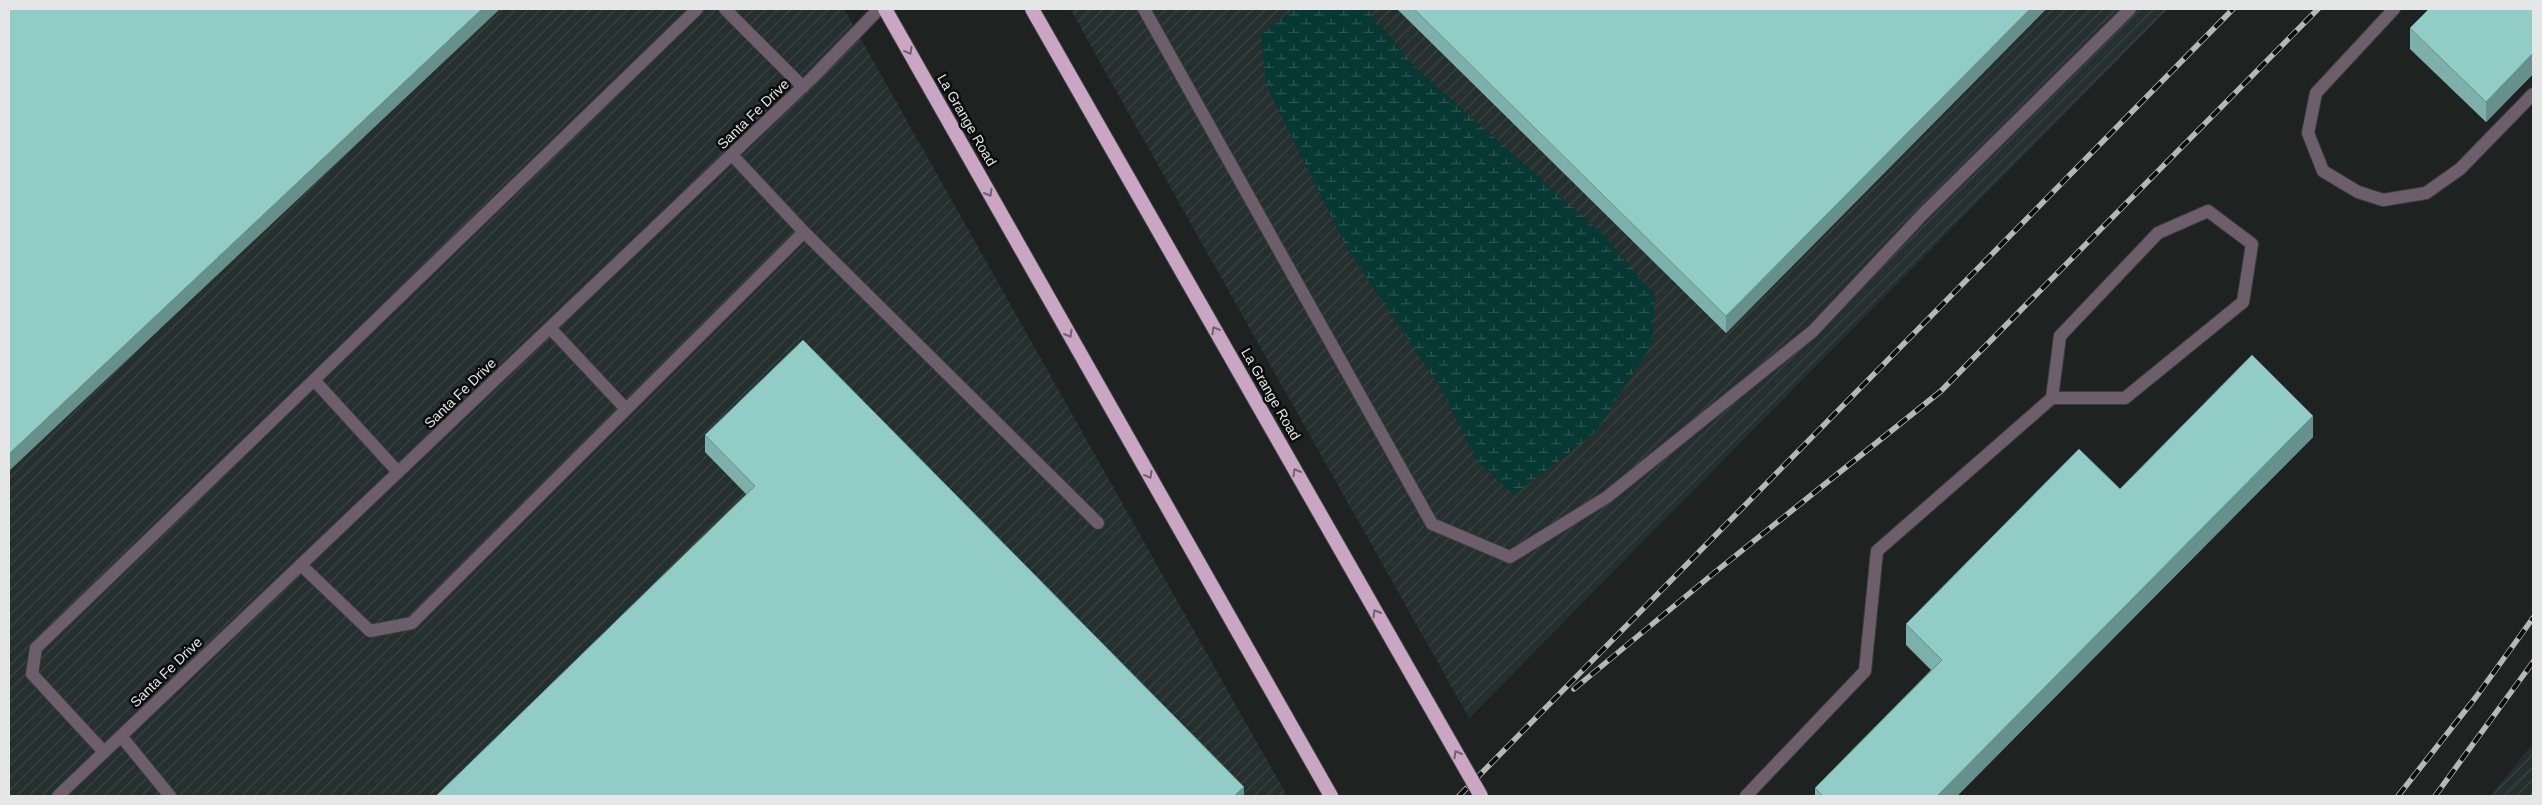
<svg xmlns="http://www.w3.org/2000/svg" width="2542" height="805" font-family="Arial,sans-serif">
<defs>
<pattern id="industrial-furrows" width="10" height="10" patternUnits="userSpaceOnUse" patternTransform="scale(1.25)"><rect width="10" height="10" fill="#242f2e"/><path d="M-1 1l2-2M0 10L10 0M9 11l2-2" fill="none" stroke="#394342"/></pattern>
<pattern id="wetland-marsh" width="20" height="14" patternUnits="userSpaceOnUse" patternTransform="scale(1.25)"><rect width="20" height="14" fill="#083834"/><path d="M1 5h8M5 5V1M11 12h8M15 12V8" fill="none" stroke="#2c5551"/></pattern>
</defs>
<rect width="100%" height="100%" fill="#1e2322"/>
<path fill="url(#industrial-furrows)" d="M9,9H844L1287,796H9Z
M1070,9H2168L1469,718Z
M2533,743V796H2491Z"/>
<path fill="url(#wetland-marsh)" d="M1293,9H1367L1416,68L1605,236L1655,295L1652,344L1596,432L1514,495L1476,460L1440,387L1349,252L1266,85L1261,35Z"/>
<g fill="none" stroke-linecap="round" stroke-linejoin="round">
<g stroke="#3a3e3d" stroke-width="14">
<path id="service" d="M725,9L803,87
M1144,9L1432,524L1510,557L1607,497L1813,331L1923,214L2130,9
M2394,9L2316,93L2308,133L2323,171L2358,192L2383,200L2426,193L2460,169L2533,94
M732,155L804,232
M550,328L626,409
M314,380L697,9
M301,565L370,631L412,623L804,232L1098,523
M121,736L170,796
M104,752L32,674L36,648L314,380L398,472
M1746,796L1865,671L1877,551L2052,398L2060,336L2158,233L2208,211L2252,244L2243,302L2125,398H2052"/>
</g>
<g stroke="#3a3e3d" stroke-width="14">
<path id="tertiary" d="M58,796L812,78L879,9"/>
</g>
<g stroke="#3a3e3d" stroke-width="16">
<path id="trunk" d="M885,9L1331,796"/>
</g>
<use href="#service" stroke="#6d5e6b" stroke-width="12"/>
<use href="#tertiary" stroke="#6d5e6b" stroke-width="12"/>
<use href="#trunk" stroke="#c9a6c4" stroke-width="14"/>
<g stroke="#b4b8b7" stroke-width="5.5">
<path id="rail" d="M1574,689L1714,573L1941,391L2318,9
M1459,796L2233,9
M2398,796L2476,697L2533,618
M2435,796L2533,662"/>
</g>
<use href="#rail" stroke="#0a0c0b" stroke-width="4" stroke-dasharray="11" stroke-linecap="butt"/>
<g stroke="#3a3e3d" stroke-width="16" stroke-linecap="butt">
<path id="trunk-bridge" d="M1032,9L1481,796"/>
</g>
<use href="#trunk-bridge" stroke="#c9a6c4" stroke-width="14"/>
</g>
<path fill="#7db0aa" d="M1397,9H2046L1726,333Z
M2533,9V74L2486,122L2410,49V28Z
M705,435L1244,796L746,494L705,452Z
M2313,437L1957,796H1815V788L1931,670L1906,645V624L2120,489Z"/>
<path fill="#66908b" d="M482,9H500L9,471V454Z
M2030,9H2046L1726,333V316Z
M2533,53V74L2486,122V102Z
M2313,416V437L1957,796H1937Z
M1244,787V796H1234Z"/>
<path fill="#91cdc6" stroke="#66908b" d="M9,9H482L9,454Z
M1414,9H2030L1726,316Z
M2429,9H2533V53L2486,102L2410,28Z
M803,340L1244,787L1234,796H436L755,486L705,435Z
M2252,355L2313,416L1937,796H1823L1815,788L1942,660L1906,624L2079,449L2120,489Z"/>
<defs><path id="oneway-chevron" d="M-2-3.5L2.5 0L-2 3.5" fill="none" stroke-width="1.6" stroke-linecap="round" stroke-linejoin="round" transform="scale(1.25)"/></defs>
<g stroke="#736171">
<use href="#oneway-chevron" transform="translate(909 51) rotate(60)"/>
<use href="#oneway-chevron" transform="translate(989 193) rotate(60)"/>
<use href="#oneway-chevron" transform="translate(1215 330) rotate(-120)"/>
<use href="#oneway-chevron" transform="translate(1069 334) rotate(60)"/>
<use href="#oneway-chevron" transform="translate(1296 472) rotate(-120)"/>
<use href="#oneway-chevron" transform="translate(1149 475) rotate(60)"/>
<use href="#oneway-chevron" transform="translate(1376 613) rotate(-120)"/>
<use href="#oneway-chevron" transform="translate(1457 754) rotate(-120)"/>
</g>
<g text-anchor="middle" stroke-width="5" stroke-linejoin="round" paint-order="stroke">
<g font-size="14" fill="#e4e7e6" stroke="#0a0c0b">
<text transform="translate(753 114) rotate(-44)" y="5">Santa Fe Drive</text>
<text transform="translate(967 120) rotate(60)" y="5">La Grange Road</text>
<text transform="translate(460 393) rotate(-44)" y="5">Santa Fe Drive</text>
<text transform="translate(1271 394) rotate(60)" y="5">La Grange Road</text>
<text transform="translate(166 672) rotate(-44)" y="5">Santa Fe Drive</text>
</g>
</g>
<rect width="2542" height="805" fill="none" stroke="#e4e7e6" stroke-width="20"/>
</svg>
